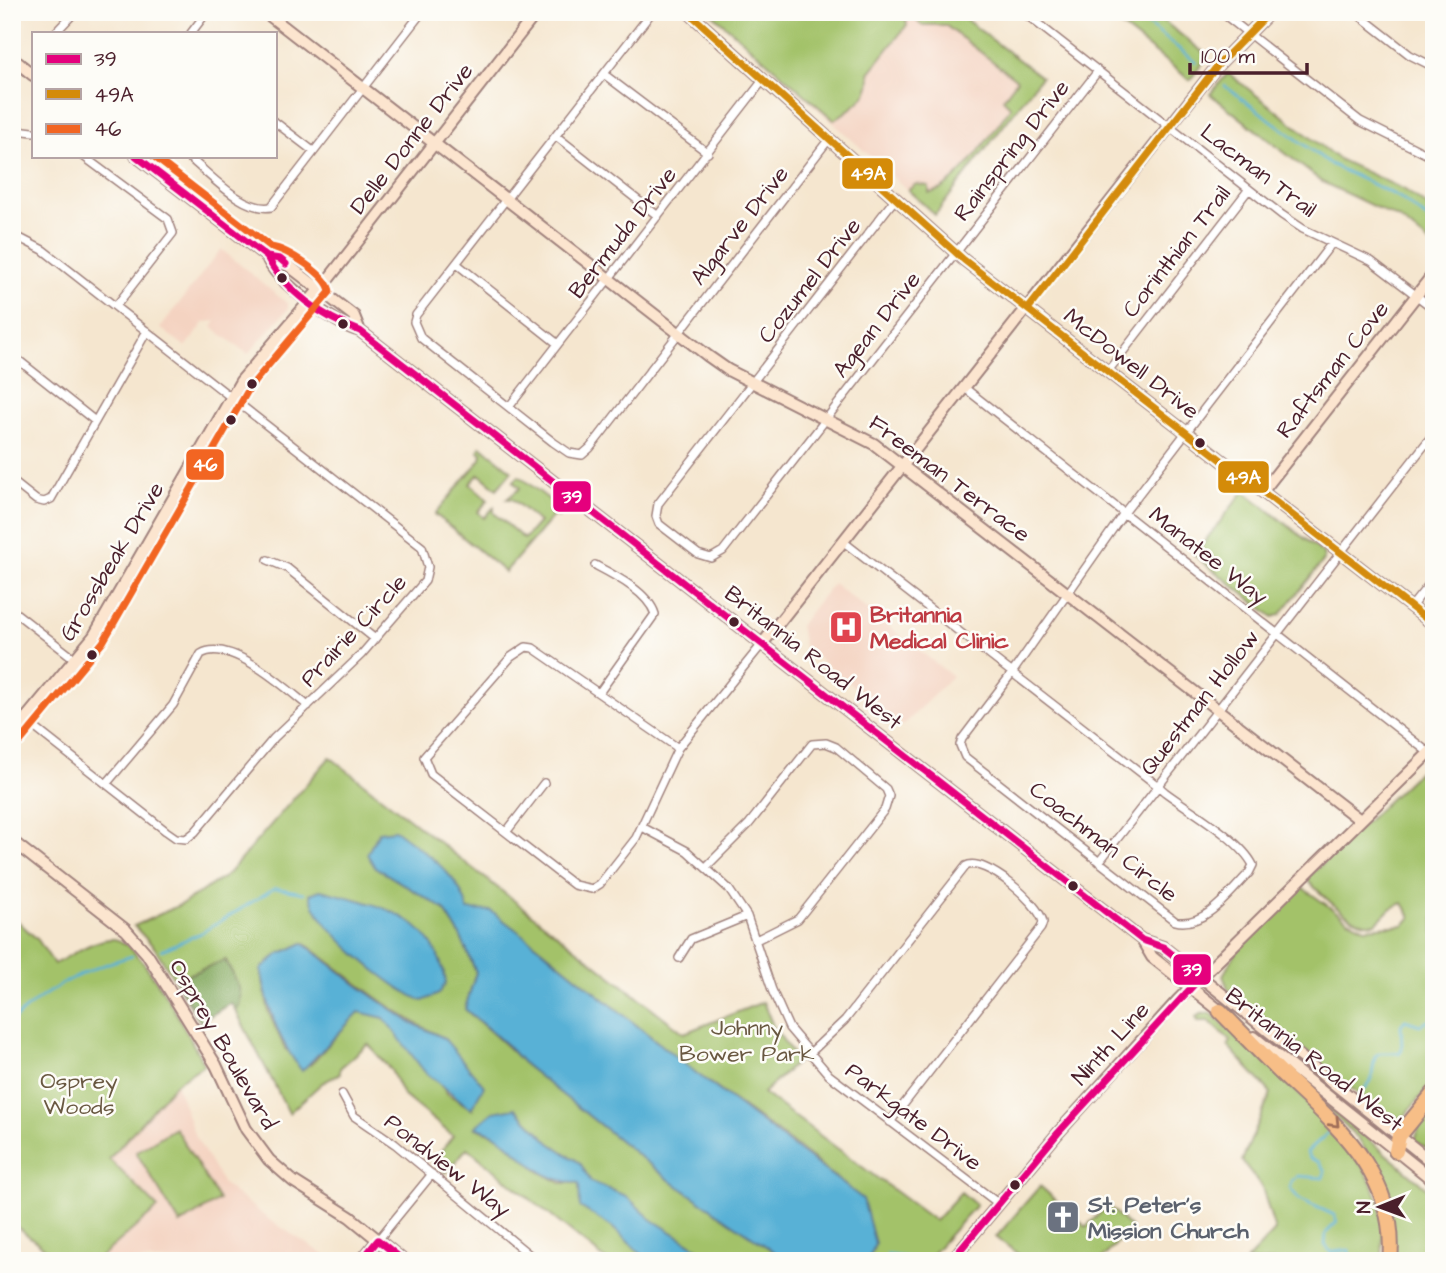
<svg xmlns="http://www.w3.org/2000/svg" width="1446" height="1273" font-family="'Architects Daughter',sans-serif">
<rect width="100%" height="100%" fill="#fdfcf7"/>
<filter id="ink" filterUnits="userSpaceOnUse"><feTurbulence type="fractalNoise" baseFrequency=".0143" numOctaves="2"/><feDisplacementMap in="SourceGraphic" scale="14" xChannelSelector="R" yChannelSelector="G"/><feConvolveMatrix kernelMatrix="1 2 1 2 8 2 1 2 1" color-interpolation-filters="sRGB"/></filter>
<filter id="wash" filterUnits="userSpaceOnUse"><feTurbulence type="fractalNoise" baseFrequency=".00686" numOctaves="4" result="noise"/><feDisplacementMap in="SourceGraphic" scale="28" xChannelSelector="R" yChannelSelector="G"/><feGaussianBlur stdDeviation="1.57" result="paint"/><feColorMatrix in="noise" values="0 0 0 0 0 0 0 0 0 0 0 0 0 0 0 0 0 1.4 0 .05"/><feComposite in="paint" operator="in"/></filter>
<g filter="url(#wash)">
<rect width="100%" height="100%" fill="#f5e6cf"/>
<path fill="#f4d3c1" d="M827,12H956L1041,77L935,215L776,71Z
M221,249L288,304V309L248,354L212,327L216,321L205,322L186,347L160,328Z
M833,583L952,676L903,726L804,647L800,625Z
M176,1083L194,1134L223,1184L271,1221L334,1261H96L157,1209L109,1159Z"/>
<path fill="#a3c269" stroke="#76704a" stroke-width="2" fill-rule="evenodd" d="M710,12H905L907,25L869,73C875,97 849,109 834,120Z
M909,12H956L1041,77L935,215L908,190L916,184L929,186V193C957,190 994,129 1011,107L1003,99L1017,80L945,25H921Z
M1103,12H1152L1208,56L1190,80Z
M1228,73L1338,159L1405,190L1434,211V247L1400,219L1322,182L1210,94Z
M481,446L512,471L497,489L479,474L470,484L488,500L478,512L484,518L494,507V513L524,539L539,522L512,499H507L520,488L513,482L519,476L551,501L560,513L558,517L554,515L505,572L435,514L481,459L482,453L478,451Z
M1244,491L1323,553L1324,560L1280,615L1273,617L1194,555Z
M330,757L684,1033L763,1002L773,1026L798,1061L763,1093L935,1221L961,1192L976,1205L926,1261H868L875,1244L862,1199L799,1148L696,1073L534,943L375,867L444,909L460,935L476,972L465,1009C485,1028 507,1044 525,1065L672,1182L788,1261H718L651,1219L626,1196L591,1182L580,1163L550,1143L515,1108L476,1128L498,1136L540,1172L561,1183H579L581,1207L612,1227L649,1261H607L467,1148L446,1173L432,1162L453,1136L403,1095L391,1070L368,1044L340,1068V1074L322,1083L289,1113L236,1011L234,978L226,960L175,980L154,947L134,926L182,904L227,875ZM304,943C350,976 391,1013 444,1038L472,1109L448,1094L384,1018L359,1011L310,1065L285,1049L269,1013L261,969L279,954Z
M1434,757V1080L1405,1116L1392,1121L1228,989L1223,975L1237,951L1300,886L1348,920L1365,928L1404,925L1411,917L1403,903L1391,908L1376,923C1352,928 1323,895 1306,879Z
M12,916L38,940L54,964C71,956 94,938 114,939C142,942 191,1040 204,1065L176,1083L109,1159L158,1208L96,1261H61L12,1223Z
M1211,1013C1259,1059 1356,1134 1377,1196C1384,1218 1383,1239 1382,1261H1246L1275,1231L1262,1187L1242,1161L1271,1093L1228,1046L1230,1040L1209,1021H1198L1196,1017L1201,1014Z
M1326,1104L1434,1194V1261H1394C1391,1210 1390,1181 1358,1139C1349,1127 1330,1116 1326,1104Z
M1434,1107V1154L1415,1140L1419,1127Z
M175,1128L219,1200L180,1224L136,1152Z
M1040,1186L1086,1227L1108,1205L1131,1228L1100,1261H1027L996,1237Z"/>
<path fill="#82a85d" stroke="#666444" stroke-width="2" d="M225,960C233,975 248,995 236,1011L231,1003L200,1022L175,980Z"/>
<path fill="#59b1d6" stroke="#526880" stroke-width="2" d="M395,830C425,853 459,873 468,910L491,911L534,943L696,1073L863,1199L875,1244L868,1261H788L672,1182L525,1065L508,1046L465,1009L476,972L460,935L444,909L375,867L367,854L379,832Z
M320,890C379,905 434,914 446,982L439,994L423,1001C393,990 314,925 310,894Z
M303,943L357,985L410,1022L444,1038L484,1086L471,1109L424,1071L384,1018L359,1012L302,1071C277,1039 268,1008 261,969L279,954Z
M515,1108L550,1143L580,1163L591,1182L626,1196L651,1219L718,1261H649L612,1227L580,1207L579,1183C543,1182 527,1159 500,1138C493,1132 483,1130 475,1127L493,1112Z"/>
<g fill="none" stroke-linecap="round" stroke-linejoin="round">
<path stroke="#59b1d6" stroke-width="2.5" d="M1132,12L1196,62
M1225,86L1330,164L1399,197L1434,224
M162,950L201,933L275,888L304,893
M1434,999V1012
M12,1021C47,988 85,969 132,956
M1358,1097L1371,1081L1375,1056L1380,1053H1399L1402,1049L1401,1025L1405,1020L1420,1025L1434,1018
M1332,1129L1307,1152L1309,1158L1319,1162L1325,1171L1323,1178L1298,1176L1292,1181L1290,1188L1299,1199L1334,1215L1337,1222L1326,1233L1325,1245L1331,1252L1349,1250L1350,1261
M887,1255L937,1261"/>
</g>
</g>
<g filter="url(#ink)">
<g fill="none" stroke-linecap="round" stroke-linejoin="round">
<g stroke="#a0827d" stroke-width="10">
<path id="street" d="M652,12L416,315L414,322L421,338L553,442L569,453L582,455L590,448L829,139
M1023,12L1282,215L1303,229L1371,261L1434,309
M1221,12L1360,121L1434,158
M1355,12L1410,55L1434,67
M55,33L75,12
M191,33L207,12
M605,75L708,153
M275,122L313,151
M25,131L33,132
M556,136L658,216
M83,156L168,219L173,233L116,306
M187,156C209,173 242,212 271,207L422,12
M895,199L658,504L656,516L659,524L698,554L711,558L723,551L1098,71
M12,234L43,250L422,547L428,567L425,581L361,655L274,738L195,832L186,839L176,838L166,831L25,720
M457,264L558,344
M12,355L95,421
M1108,371L1249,189
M966,389L1429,753
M509,407L764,79
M12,481L36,500L44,502L51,499L147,331
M845,543L1158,786L1165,792C1189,810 1240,839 1253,865L1249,873C1231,891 1204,929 1175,921L965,757L960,745L962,739L1012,673L1124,513L1332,243
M268,560L287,568L375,639
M595,565C614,575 648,592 655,614L599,693
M1411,607L1434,578
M12,610L76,660
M678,748L533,648L526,647L511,657L424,757L431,774L574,885L592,889L600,884L636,838L678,748L763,643
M107,783L173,705L201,654C230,637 286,688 308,706
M642,827L687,851L728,888L747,916L772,990L789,1028L829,1075L999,1204
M507,831L544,783
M1099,862L1434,433
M707,866L749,824L812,744L826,743L836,747L886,789L889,796L885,809L798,919L756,940
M679,958L691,939L747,916
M809,1054L845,1020L966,866C985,856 1039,903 1043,922L1041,928L890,1122
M342,1094L354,1116L395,1144L537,1261
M378,1240L432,1174"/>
</g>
<g stroke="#a0827d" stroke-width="14">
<path id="secondary" d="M265,12L708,356L728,370L874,444L1360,820
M688,12L964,260L1434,625
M12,58L33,75
M136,156L267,257L280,259L354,316L360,331
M267,257C275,281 335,325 360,331L1142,940L1163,947L1191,969L1434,1164
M1263,491L1434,273
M763,643L1218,65L1270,12
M12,735L94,636L241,381L330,277L537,12
M12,841L126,930L147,954L216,1065L246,1129L269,1160L293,1181L350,1217L404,1261
M1142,940L1152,957L1224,1014
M1254,1037L1434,1181
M361,1261L378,1240
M951,1261L1058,1133L1178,1000L1434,748"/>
</g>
<g stroke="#a0827d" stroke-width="18">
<path id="highway" d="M1220,1011C1245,1036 1269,1062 1295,1086C1347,1134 1398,1184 1390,1261
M1396,1151L1399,1136L1434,1093"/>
</g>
<use href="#street" stroke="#fff" stroke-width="7"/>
<use href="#secondary" stroke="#fce5cf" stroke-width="10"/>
<use href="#highway" stroke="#f7be87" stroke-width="14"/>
<g stroke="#fdfcf7" stroke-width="12">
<path id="bus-1" d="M136,156L267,257L280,259L286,264
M267,257C285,291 324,318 360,331L1142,940L1163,947L1201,977L1058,1133L951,1261
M361,1261L378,1240L404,1261"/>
</g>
<g stroke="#fdfcf7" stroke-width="12">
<path id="bus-2" d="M688,12L964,260L1434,625
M1028,309L1218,65L1270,12"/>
</g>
<g stroke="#fdfcf7" stroke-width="12">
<path id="bus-3" d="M20,742L103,642L250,387L330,292C329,276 287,249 271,247L153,156"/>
</g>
<use href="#bus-1" stroke="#e5007d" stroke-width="7"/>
<use href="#bus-2" stroke="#d48b09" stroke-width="7"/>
<use href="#bus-3" stroke="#f26522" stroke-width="7"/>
</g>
<defs><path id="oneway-chevron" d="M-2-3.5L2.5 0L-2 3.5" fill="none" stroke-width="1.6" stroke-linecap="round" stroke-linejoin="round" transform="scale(1.75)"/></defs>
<use stroke="#a06e59" href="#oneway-chevron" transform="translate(1335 1123) rotate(46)"/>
</g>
<defs>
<g id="hospital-square" transform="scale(1.75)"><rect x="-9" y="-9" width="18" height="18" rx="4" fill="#e0444e" stroke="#fdfcf7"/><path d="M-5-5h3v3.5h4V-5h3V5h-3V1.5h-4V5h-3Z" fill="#fff"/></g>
<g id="church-square" transform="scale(1.75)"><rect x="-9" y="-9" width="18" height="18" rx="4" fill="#6b7280" stroke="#fdfcf7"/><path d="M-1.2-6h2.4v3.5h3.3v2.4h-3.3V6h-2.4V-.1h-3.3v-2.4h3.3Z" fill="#fff"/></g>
</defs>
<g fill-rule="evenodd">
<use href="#hospital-square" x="846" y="627"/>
<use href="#church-square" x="1063" y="1217"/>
</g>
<g fill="#4a1f2b" stroke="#fdfcf7" stroke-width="2.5">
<circle cx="282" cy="278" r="6"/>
<circle cx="343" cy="324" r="6"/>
<circle cx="252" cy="384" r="6"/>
<circle cx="231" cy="420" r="6"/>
<circle cx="1200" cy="443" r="6"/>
<circle cx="734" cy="622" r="6"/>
<circle cx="92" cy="655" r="6"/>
<circle cx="1073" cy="886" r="6"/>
<circle cx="1015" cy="1185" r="6"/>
</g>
<g text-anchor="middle" stroke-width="5" stroke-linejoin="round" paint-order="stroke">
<g font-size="23" fill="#4a1f2b" stroke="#fdfcf7">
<text transform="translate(411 138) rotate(-52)" y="8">Delle Donne Drive</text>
<text transform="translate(1011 150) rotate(-52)" y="8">Rainspring Drive</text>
<text transform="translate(1259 170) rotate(37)" y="8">Lacman Trail</text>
<text transform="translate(739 225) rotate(-52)" y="8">Algarve Drive</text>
<text transform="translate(622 232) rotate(-52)" y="8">Bermuda Drive</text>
<text transform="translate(1176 251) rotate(-52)" y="8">Corinthian Trail</text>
<text transform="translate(809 280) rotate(-52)" y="8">Cozumel Drive</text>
<text transform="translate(876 324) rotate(-52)" y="8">Agean Drive</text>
<text transform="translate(1132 363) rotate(38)" y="8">McDowell Drive</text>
<text transform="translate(1332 369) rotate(-52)" y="8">Raftsman Cove</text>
<text transform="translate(950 478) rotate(37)" y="8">Freeman Terrace</text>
<text transform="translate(1209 555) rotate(38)" y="8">Manatee Way</text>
<text transform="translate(111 561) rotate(-59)" y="8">Grossbeak Drive</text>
<text transform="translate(353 630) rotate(-47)" y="8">Prairie Circle</text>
<text transform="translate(814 657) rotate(38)" y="8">Britannia Road West</text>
<text transform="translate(1199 702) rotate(-52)" y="8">Questman Hollow</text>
<text transform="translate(1104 841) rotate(38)" y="8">Coachman Circle</text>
<text transform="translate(1110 1043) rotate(-48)" y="8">Ninth Line</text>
<text transform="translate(224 1044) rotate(60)" y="8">Osprey Boulevard</text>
<text transform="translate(1315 1059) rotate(38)" y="8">Britannia Road West</text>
<text transform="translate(914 1116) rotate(37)" y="8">Parkgate Drive</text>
<text transform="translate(448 1165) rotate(38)" y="8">Pondview Way</text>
</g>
<g font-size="23" font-weight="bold" fill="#be3a42" stroke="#fdfcf7" text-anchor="start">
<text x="870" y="622">Britannia<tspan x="870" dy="26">Medical Clinic</tspan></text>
</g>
<g font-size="23" fill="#695841" stroke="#fdfcf7">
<text x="747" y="1035">Johnny<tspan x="747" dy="26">Bower Park</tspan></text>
<text x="79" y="1088">Osprey<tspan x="79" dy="26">Woods</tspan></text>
</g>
<g font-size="23" font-weight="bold" fill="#5b616d" stroke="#fdfcf7" text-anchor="start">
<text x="1088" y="1212">St. Peter’s<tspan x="1088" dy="26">Mission Church</tspan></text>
</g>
</g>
<g stroke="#fdfcf7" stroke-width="2.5">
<rect x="841" y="157" width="53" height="33" rx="7" fill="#d48b09"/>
<rect x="185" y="448" width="40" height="33" rx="7" fill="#f26522"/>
<rect x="1217" y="460" width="53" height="34" rx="7" fill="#d48b09"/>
<rect x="552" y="480" width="40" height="33" rx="7" fill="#e5007d"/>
<rect x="1172" y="953" width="40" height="33" rx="7" fill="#e5007d"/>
</g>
<g font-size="19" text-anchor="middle" font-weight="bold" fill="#fff">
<text x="868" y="180">49A</text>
<text x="205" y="471">46</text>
<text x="1243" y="484">49A</text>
<text x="572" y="503">39</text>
<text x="1192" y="976">39</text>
</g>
<rect width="1446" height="1273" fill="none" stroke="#fdfcf7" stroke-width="42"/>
<rect x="32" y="32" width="245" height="126" fill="#fdfcf7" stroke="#b5a4a5" stroke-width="2"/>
<rect x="46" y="54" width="35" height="10" fill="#e5007d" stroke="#b5a4a5" stroke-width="2"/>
<text x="94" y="66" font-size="21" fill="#4a1f2b">39</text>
<rect x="46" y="89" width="35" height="10" fill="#d48b09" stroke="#b5a4a5" stroke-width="2"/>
<text x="94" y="102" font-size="21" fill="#4a1f2b">49A</text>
<rect x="46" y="124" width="35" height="10" fill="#f26522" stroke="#b5a4a5" stroke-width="2"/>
<text x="94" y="136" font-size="21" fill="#4a1f2b">46</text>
<g transform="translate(1380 1207) rotate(269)" stroke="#fdfcf7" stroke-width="5" paint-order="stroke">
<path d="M0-5L12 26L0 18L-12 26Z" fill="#4a1f2b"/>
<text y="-10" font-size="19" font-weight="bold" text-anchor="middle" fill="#4a1f2b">N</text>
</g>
<path d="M1190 63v10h117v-10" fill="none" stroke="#4a1f2b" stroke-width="3.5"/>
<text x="1201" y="63" font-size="21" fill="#4a1f2b" stroke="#fdfcf7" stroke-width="5" paint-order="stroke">100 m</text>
</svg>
